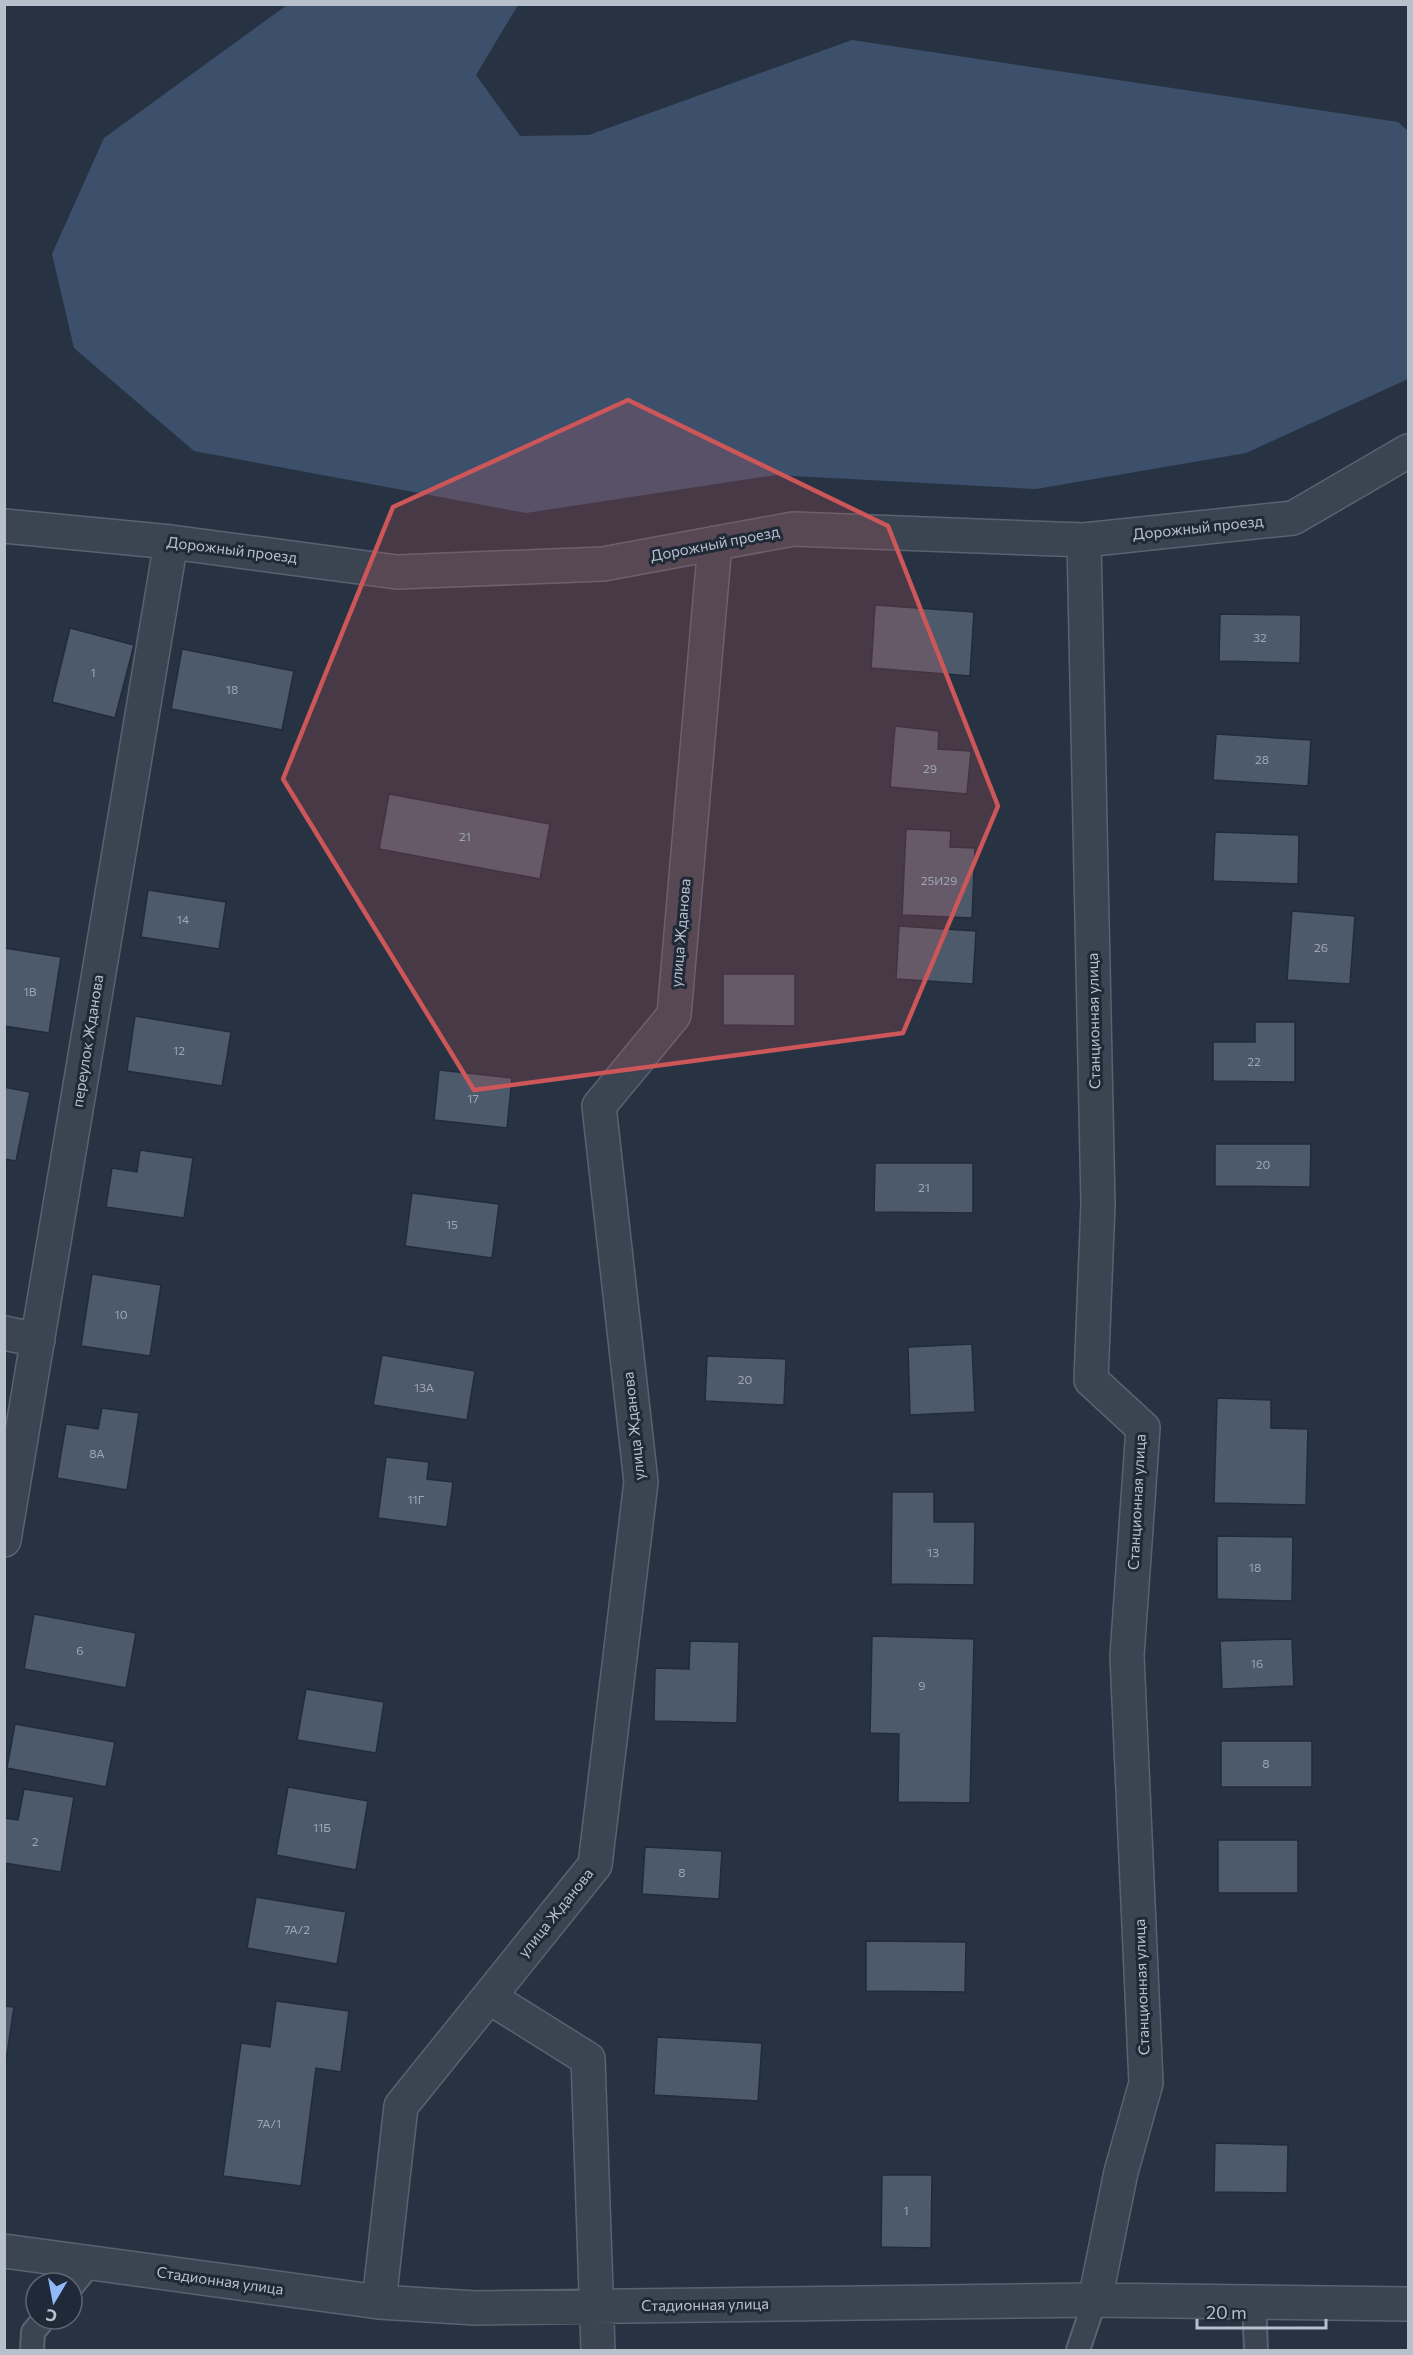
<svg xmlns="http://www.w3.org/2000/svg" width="1413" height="2355" font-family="Commissioner,sans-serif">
<rect width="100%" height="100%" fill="#273343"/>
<path fill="#3d506b" d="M287,5H518L476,75L520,136L589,135L852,40L1398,122L1408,131V379L1246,453L1036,489L776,475L526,513L194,451L74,348L52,254L104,138Z"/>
<path fill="#4d5a6c" stroke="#222b3a" stroke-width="1.5" d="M875,605L974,612L970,676L871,668Z
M1220,614L1301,615L1300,663L1219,661Z
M70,628L134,645L115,718L52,702Z
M182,649L294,671L282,730L171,709Z
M895,726L939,731L938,749L971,751L967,794L890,787Z
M1216,734L1311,740L1308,786L1213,780Z
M389,794L550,824L540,879L379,849Z
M906,829L951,831L950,847L975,848L972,918L902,915Z
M1215,832L1299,835L1298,884L1213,881Z
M148,890L226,902L219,949L141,937Z
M1292,911L1355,916L1350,984L1287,980Z
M899,926L976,931L973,984L896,979Z
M4,948L61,957L49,1033L4,1026Z
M723,974H795V1026L723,1025Z
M135,1016L231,1032L222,1086L127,1071Z
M1255,1022H1295V1082L1213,1081V1042H1255Z
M439,1070L512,1078L507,1128L434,1120Z
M4,1087L30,1092L16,1161L4,1159Z
M1215,1144H1311L1310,1187L1215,1186Z
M140,1150L193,1158L184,1218L106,1207L112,1168L137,1172Z
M875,1163H973V1213L874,1212Z
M412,1193L499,1204L492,1258L405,1246Z
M92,1274L161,1285L150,1356L81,1346Z
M972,1344L975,1412L910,1415L908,1347Z
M382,1355L475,1371L467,1420L373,1405Z
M707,1356L786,1359L784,1405L705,1401Z
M1217,1398L1271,1400V1428L1308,1429L1306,1505L1214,1503Z
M102,1408L139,1413L127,1490L57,1478L66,1424L98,1429Z
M386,1457L429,1462L427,1479L453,1482L447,1527L378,1518Z
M892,1492H934V1522H975L974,1585L891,1584Z
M1217,1536L1293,1537L1292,1601L1217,1599Z
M34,1614L136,1633L126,1688L24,1669Z
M872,1636L974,1639L970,1803L898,1802L899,1734L870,1733Z
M1292,1639L1294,1686L1222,1689L1220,1641Z
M690,1641L739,1642L737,1723L654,1721L655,1668L689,1669Z
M306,1689L384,1702L376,1753L297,1740Z
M15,1724L115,1742L106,1787L7,1768Z
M1221,1741H1312V1787H1221Z
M288,1787L368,1801L356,1870L276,1855Z
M24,1789L74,1797L61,1872L4,1863V1818L18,1820Z
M1218,1840H1298V1893H1218Z
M645,1847L722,1851L719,1899L642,1894Z
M256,1897L346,1912L337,1964L247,1948Z
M866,1941L966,1942L965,1992L866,1991Z
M276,2001L349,2011L341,2072L316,2068L301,2186L223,2176L241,2043L270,2047Z
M4,2006L14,2007L4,2074Z
M657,2037L762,2043L758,2101L654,2095Z
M1215,2143L1288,2145L1287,2193L1214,2192Z
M882,2175H932L931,2248L881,2247Z"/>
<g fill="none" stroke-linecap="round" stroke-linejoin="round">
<g stroke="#596270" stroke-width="26">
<path id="service" d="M72,2286L91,2263
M1254,2302L1256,2350
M32,2350L33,2332L44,2319
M1078,2350L1095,2300"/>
</g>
<g stroke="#596270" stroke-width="36">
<path id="minor" d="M4,526L171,542L397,572L603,564L793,529L1084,540L1293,518L1408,451
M1084,540L1098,1204L1091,1380L1143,1428L1127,1656L1146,2083L1121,2172L1095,2300
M4,1333L38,1340
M4,1540L171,542
M489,1997L588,2059L598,2350
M4,2251L379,2302L475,2308L1095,2300L1408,2304
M379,2302L401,2106L595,1865L641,1482L599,1106L674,1015L715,543"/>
</g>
<use href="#service" stroke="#3b4552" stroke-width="22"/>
<use href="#minor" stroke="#3b4552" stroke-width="33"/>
</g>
<path fill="#cd5659" fill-opacity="0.2" stroke="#cd5659" stroke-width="4.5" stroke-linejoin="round" d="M628,400L888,526L998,806L903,1033L474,1090L283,779L393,507Z"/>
<g text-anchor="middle" stroke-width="6" stroke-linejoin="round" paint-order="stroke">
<g font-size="12" fill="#9da6b4">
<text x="1260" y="642">32</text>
<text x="93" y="677">1</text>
<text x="232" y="694">18</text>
<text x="1262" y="764">28</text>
<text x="930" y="773">29</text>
<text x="465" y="841">21</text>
<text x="939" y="885">25И29</text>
<text x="183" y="924">14</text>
<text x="1321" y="952">26</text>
<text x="30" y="996">1В</text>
<text x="179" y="1055">12</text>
<text x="1254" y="1066">22</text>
<text x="473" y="1103">17</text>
<text x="1263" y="1169">20</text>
<text x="924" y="1192">21</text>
<text x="452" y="1229">15</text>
<text x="121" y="1319">10</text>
<text x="745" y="1384">20</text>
<text x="424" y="1392">13А</text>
<text x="97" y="1458">8А</text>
<text x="416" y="1504">11Г</text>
<text x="933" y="1557">13</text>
<text x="1255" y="1572">18</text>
<text x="80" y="1655">6</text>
<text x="1257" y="1668">16</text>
<text x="922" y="1690">9</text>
<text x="1266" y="1768">8</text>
<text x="322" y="1832">11Б</text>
<text x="35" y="1846">2</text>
<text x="682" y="1877">8</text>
<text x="297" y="1934">7А/2</text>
<text x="269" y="2128">7А/1</text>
<text x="906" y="2215">1</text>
</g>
<g font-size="15" fill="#b8c0cc" stroke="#202938">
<text transform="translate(1198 528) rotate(-6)" y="5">Дорожный проезд</text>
<text transform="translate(715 544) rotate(-11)" y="5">Дорожный проезд</text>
<text transform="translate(232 550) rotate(7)" y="5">Дорожный проезд</text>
<text transform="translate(681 933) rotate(-85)" y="5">улица Жданова</text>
<text transform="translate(1094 1021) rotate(-91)" y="5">Станционная улица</text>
<text transform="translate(88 1041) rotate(-81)" y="5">переулок Жданова</text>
<text transform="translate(634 1426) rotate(-96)" y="5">улица Жданова</text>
<text transform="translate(1137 1502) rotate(-87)" y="5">Станционная улица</text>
<text transform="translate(556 1913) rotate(-51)" y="5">улица Жданова</text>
<text transform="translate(1142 1987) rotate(-92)" y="5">Станционная улица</text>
<text transform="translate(220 2281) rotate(8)" y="5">Стадионная улица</text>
<text transform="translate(705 2305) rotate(-1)" y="5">Стадионная улица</text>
</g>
</g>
<rect width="1413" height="2355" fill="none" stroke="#b8c0cc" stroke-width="12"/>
<g transform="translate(54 2301) rotate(190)"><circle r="28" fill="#202938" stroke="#5d6573" stroke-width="1.5"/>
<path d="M0-4.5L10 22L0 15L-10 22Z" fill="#91b8f8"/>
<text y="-9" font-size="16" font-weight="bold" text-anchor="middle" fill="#b8c0cc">С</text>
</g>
<path d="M1197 2319v9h129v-9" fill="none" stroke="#b8c0cc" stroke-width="3"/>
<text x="1206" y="2319" font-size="18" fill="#b8c0cc" stroke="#202938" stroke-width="4.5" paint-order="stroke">20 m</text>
</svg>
